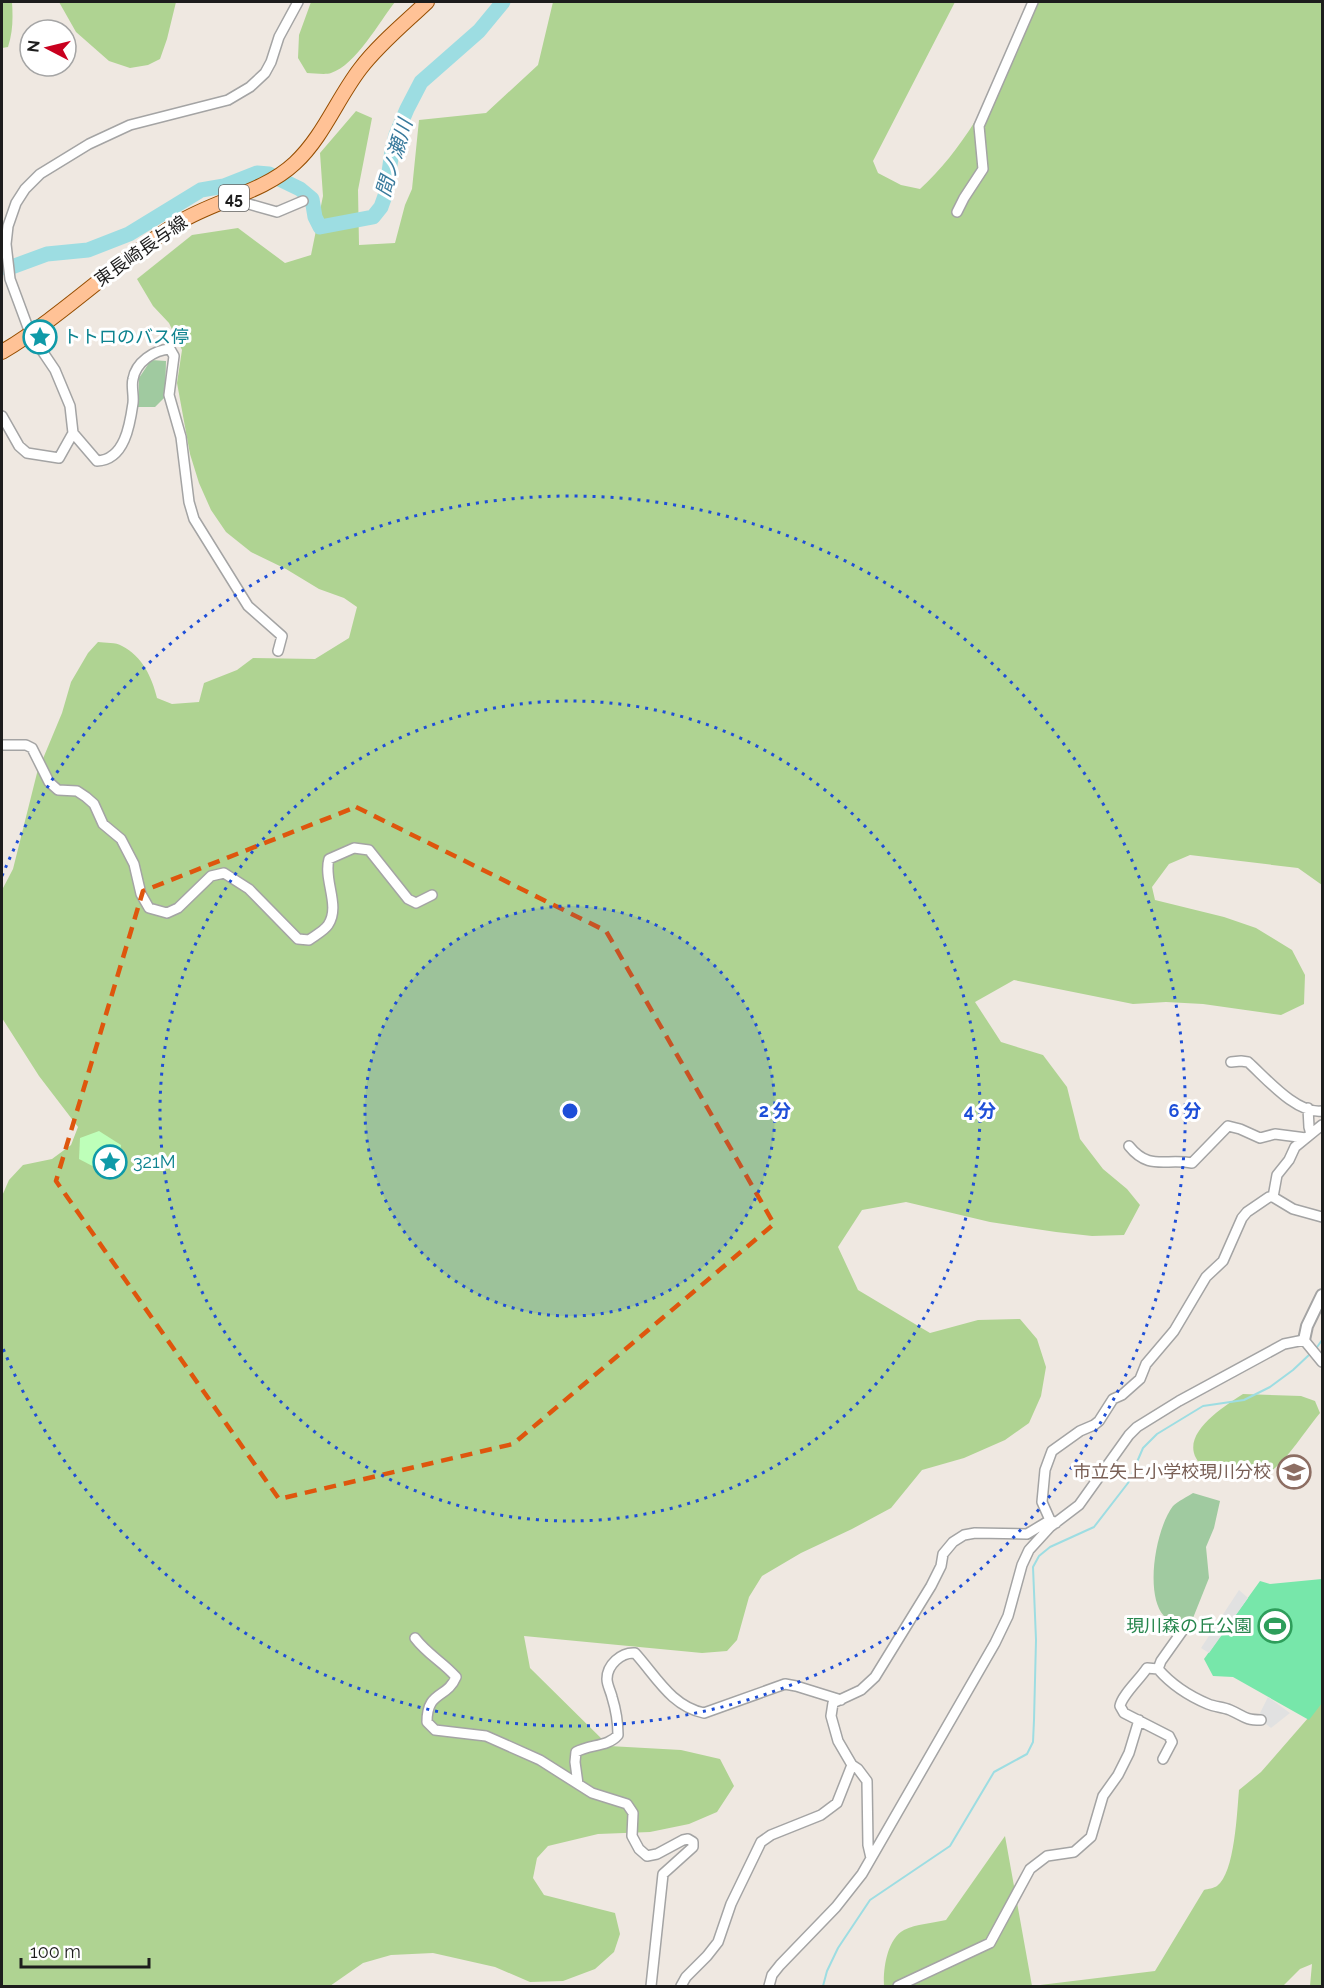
<svg xmlns="http://www.w3.org/2000/svg" width="1324" height="1988" font-family="Raleway,'Noto Sans JP',sans-serif">
<rect width="100%" height="100%" fill="#efe8e1"/>
<path fill="#afd392" d="M2,2H12C13,18 13,32 8,47L2,48Z
M59,2H176L167,39L160,59L148,65L130,68L109,61L76,32Z
M311,2H395C379,22 356,65 331,73C325,75 314,73 307,73L298,58L299,35Z
M553,2H955L873,161L878,173L901,185L920,189C973,141 1007,65 1038,2H1322V885L1298,868L1190,855L1169,864L1152,887L1155,900L1224,917L1256,928L1292,950L1305,975L1304,1004L1281,1015L1203,1004L1166,1002L1133,1004L1014,980L975,1002L1001,1042L1043,1055L1067,1087L1080,1139L1103,1169L1127,1189L1140,1205L1124,1235L1092,1236L1056,1232L990,1222L906,1202L862,1210L838,1247L858,1290L930,1333L978,1320L1020,1319L1037,1339L1046,1367L1041,1396L1029,1423L1005,1440L964,1458L922,1470L891,1508L852,1529L801,1553L762,1576L749,1597L737,1640L727,1651L702,1653L524,1636L530,1668L609,1746L681,1750L720,1759L734,1786L717,1812L689,1824L650,1832L598,1834L548,1846L537,1858L533,1878L544,1895L615,1913L620,1934L614,1952L595,1969L563,1981L530,1982L495,1967L433,1953L391,1955L363,1963L330,1986H2V1196L9,1180L23,1165L52,1159L71,1145L78,1127L39,1076L2,1018V890L13,869L37,773L62,713L71,682L88,653L98,642C105,643 116,642 122,646C142,656 152,677 157,698L172,704L199,702L204,683L237,670L253,658L315,659L349,638L357,607L344,598L319,589L286,569L251,552L226,532L211,510L199,483L190,454L177,383L182,350L169,323L153,306L137,279L192,235L238,228L285,263L311,255L323,196L320,153L356,111L372,118L358,190L359,245L395,243L405,205L412,189L419,120L486,113L538,65Z
M1243,1394L1301,1396L1315,1401L1320,1413C1307,1428 1284,1465 1269,1472C1259,1477 1244,1473 1233,1472C1224,1471 1214,1471 1205,1468C1200,1466 1199,1463 1196,1458C1182,1432 1225,1406 1243,1394Z
M1322,1702V1986H1310L1312,1964L1300,1969L1283,1986H1032L1155,1971L1204,1890C1208,1889 1214,1888 1217,1886C1235,1873 1237,1811 1239,1790L1261,1772Z
M1005,1836L1032,1986H884C883,1969 887,1939 904,1930C916,1924 933,1923 946,1920Z"/>
<path fill="#a0caa0" d="M151,360L166,361L165,397L155,407H138L139,378Z
M1193,1493L1220,1501L1214,1528L1206,1547L1209,1578L1189,1628C1182,1625 1169,1622 1164,1616C1144,1594 1156,1528 1173,1506C1178,1501 1187,1497 1193,1493Z"/>
<path fill="#beffb9" d="M99,1131L121,1145L119,1163L102,1171L79,1159L80,1138Z"/>
<path fill="#77e7aa" d="M1322,1579V1703L1309,1720L1233,1677L1213,1676L1204,1659L1260,1581L1270,1584Z"/>
<path fill="#e1e1e1" d="M1239,1590L1248,1598L1209,1653L1201,1648Z
M1268,1697L1290,1713L1271,1728L1261,1720L1260,1713Z"/>
<g fill="none" stroke-linecap="round" stroke-linejoin="round">
<path stroke="#9ddde2" stroke-width="2" d="M1315,1350L1322,1340
M823,1986L827,1971L838,1948L870,1900L950,1846L994,1772L1027,1754L1033,1742L1034,1720L1036,1640L1033,1567L1039,1556L1050,1547L1094,1527L1128,1483L1143,1448L1157,1434L1203,1406L1244,1400L1270,1387L1293,1370L1310,1354"/>
<path stroke="#9ddde2" stroke-width="15" d="M2,267L9,268L47,254L88,250L129,234L201,190L224,186L257,173L269,174L300,189L312,199L315,217L320,227L373,217L381,207L386,193L392,151L396,135L407,109L421,82L479,31L503,2"/>
<g stroke="#a4a4a4" stroke-width="12">
<path id="minor" d="M231,199L277,212L303,201
M957,212L964,198L983,169L979,126L1033,2
M2,416L19,446L27,453L59,458L73,433
M278,651L282,636L248,606L194,519L189,502L181,437L169,395L174,356L170,349C154,350 136,362 133,379C131,386 134,395 133,403C130,424 125,460 97,461L73,433L70,406L55,370L30,333L10,279L6,244L8,226L16,203L25,189L40,174L89,144L130,125L228,100L250,87L265,73L271,62L279,37L298,2
M2,745H26L32,748L49,782L58,790L77,791L86,797L94,804L103,824L121,839L134,864L141,894L149,908L167,913L178,908L211,876L224,873L249,889L298,939L309,940C314,936 324,931 328,925C341,906 323,880 329,859L354,848L369,850L408,899L416,903L432,895
M1231,1062L1241,1061L1248,1062C1266,1078 1296,1114 1322,1111
M1308,1108L1309,1127L1311,1134
M1129,1146C1149,1171 1165,1158 1192,1163L1228,1126L1240,1129L1260,1138L1275,1134L1306,1138
M1273,1197L1277,1175L1289,1160L1295,1147L1322,1125
M1056,1523L1050,1520L1042,1502L1045,1470L1052,1451L1080,1431L1094,1425L1099,1421L1113,1399L1122,1395L1140,1379L1146,1364L1174,1331L1206,1277L1223,1261L1242,1218L1247,1212L1269,1197H1273L1293,1209L1322,1217
M415,1638C428,1655 443,1662 456,1677C447,1699 427,1690 427,1722L435,1730L486,1736L540,1760L592,1793L627,1804L633,1813L632,1836L639,1849L647,1856L657,1854L683,1840L688,1839L693,1842V1847L663,1874L651,1986
M1158,1669L1161,1661L1183,1630
M1163,1759L1172,1742L1169,1736L1124,1713L1120,1706C1122,1695 1140,1679 1147,1668L1158,1669C1171,1684 1189,1696 1208,1704C1215,1707 1223,1707 1230,1710C1244,1716 1244,1720 1261,1720
M578,1784L575,1762L576,1752C590,1744 608,1747 618,1735C618,1722 616,1710 612,1697C611,1692 607,1685 607,1679C607,1665 621,1652 635,1653C656,1676 671,1706 704,1713L785,1684L796,1686L841,1700
M871,1858L868,1845L867,1781L858,1769L852,1765L838,1741L831,1716L833,1703L861,1690L875,1677L931,1586L941,1566L943,1554L953,1542L964,1535L975,1533L1027,1534L1047,1522L1050,1527
M681,1986L686,1977L707,1956L718,1942L731,1904L761,1842L771,1835L821,1815L837,1803L852,1765
M769,1986L772,1975L780,1965L836,1907L862,1874L995,1643L1008,1616L1022,1565L1029,1550L1050,1527L1079,1505L1129,1435L1137,1427L1179,1401L1284,1344L1304,1340L1322,1362
M898,1986L990,1943L1030,1869L1047,1856L1074,1852L1091,1837L1103,1796L1118,1775L1129,1753L1139,1720"/>
</g>
<g stroke="#a4a4a4" stroke-width="14">
<path id="tertiary" d="M1304,1340L1307,1326L1322,1295"/>
</g>
<g stroke="#954d00" stroke-width="16">
<path id="primary" d="M2,352C64,315 116,262 178,223C215,200 263,193 295,163C323,137 337,99 360,69C379,44 405,23 427,2"/>
</g>
<use href="#minor" stroke="#fff" stroke-width="9"/>
<use href="#tertiary" stroke="#fff" stroke-width="10"/>
<use href="#primary" stroke="#ffc296" stroke-width="14"/>
</g>
<path fill="none" stroke="#de560d" stroke-width="4.5" stroke-dasharray="12 8" stroke-linejoin="round" d="M356,807L606,931L774,1224L513,1444L279,1499L56,1181L143,891Z"/>
<circle cx="570" cy="1111" r="205" fill="#1d4ed8" fill-opacity=".12"/>
<g fill="none" stroke="#1d4ed8" stroke-width="3" stroke-dasharray="3 6">
<circle cx="570" cy="1111" r="205"/>
<circle cx="570" cy="1111" r="410"/>
<path d="M2 876A615 615 0 1 1 2 1346"/>
</g>
<defs>
<g id="sight-ring" transform="scale(1.725)"><circle r="9.5" fill="#fff" stroke="#0f9aa8" stroke-width="1.5"/><path d="M0-6L1.8-2.2L6-1.7L2.9 1.2L3.7 5.4L0 3.3L-3.7 5.4L-2.9 1.2L-6-1.7L-1.8-2.2Z" fill="#0f9aa8"/></g>
<g id="school-ring" transform="scale(1.725)"><circle r="9.5" fill="#fff" stroke="#8d6e63" stroke-width="1.5"/><path d="M0-5L7-2L0 1L-7-2ZM-4 1L0 2.5L4 1V4Q0 6-4 4Z" fill="#8d6e63"/></g>
<g id="stadium-ring" transform="scale(1.725)"><circle r="9.5" fill="#fff" stroke="#2e9e5b" stroke-width="1.5"/><path d="M0-5a6.5 5 0 1 0 0 10a6.5 5 0 1 0 0-10ZM-3.5-1.8h7v3.6h-7Z" fill="#2e9e5b"/></g>
</defs>
<g fill-rule="evenodd">
<use href="#sight-ring" x="40" y="337"/>
<use href="#sight-ring" x="110" y="1162"/>
<use href="#school-ring" x="1294" y="1472"/>
<use href="#stadium-ring" x="1275" y="1626"/>
</g>
<g text-anchor="middle" stroke-width="6" stroke-linejoin="round" paint-order="stroke">
<rect fill="#fff" stroke="#616161" stroke-width="1.5" x="219" y="185" width="30" height="26" rx="4.5"/>
<g font-size="16" font-weight="bold" fill="#1d1d1d">
<text x="234" y="204">45</text>
</g>
<g font-size="18" fill="#1d1d1d" stroke="#fff">
<text transform="translate(141 251) rotate(-35)" y="6">東長崎長与線</text>
</g>
<g font-size="18" fill="#0d838f" stroke="#fff" text-anchor="start">
<text x="63" y="343">トトロのバス停</text>
<text x="133" y="1168">321M</text>
</g>
<g font-size="18" fill="#785e54" stroke="#fff" text-anchor="end">
<text x="1271" y="1478">市立矢上小学校現川分校</text>
</g>
<g font-size="18" fill="#27864d" stroke="#fff" text-anchor="end">
<text x="1252" y="1632">現川森の丘公園</text>
</g>
<g font-size="20" font-style="italic" fill="#397a9c" stroke="#fff">
<text transform="translate(394 158) rotate(-73)" y="7">間ノ瀬川</text>
</g>
</g>
<circle cx="570" cy="1111" r="9" fill="#1d4ed8" stroke="#fff" stroke-width="3"/>
<g font-size="18" text-anchor="middle" font-weight="bold" fill="#1d4ed8" stroke="#fff" stroke-width="6" stroke-linejoin="round" paint-order="stroke">
<text x="775" y="1117">2 分</text>
<text x="980" y="1117">4 分</text>
<text x="1185" y="1117">6 分</text>
</g>
<rect width="1324" height="1988" fill="none" stroke="#1d1d1d" stroke-width="6"/>
<g transform="translate(48 48) rotate(277)"><circle r="28" fill="#ffffff" stroke="#a5a5a5" stroke-width="1.5"/>
<path d="M0-4.5L10 22L0 15L-10 22Z" fill="#c9001f"/>
<text y="-9" font-size="16" font-weight="bold" text-anchor="middle" fill="#1d1d1d">N</text>
</g>
<path d="M21 1958v9h128v-9" fill="none" stroke="#1d1d1d" stroke-width="3"/>
<text x="30" y="1958" font-size="18" fill="#1d1d1d" stroke="#ffffff" stroke-width="4.5" paint-order="stroke">100 m</text>
</svg>
